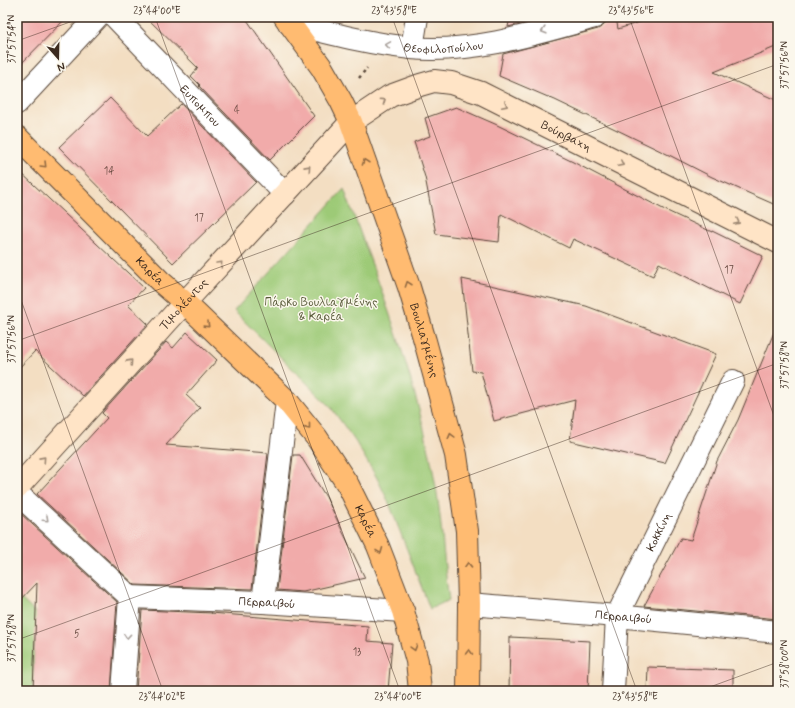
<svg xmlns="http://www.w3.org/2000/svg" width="795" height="708" font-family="Mynerve,sans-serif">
<rect width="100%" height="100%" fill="#fbf7ec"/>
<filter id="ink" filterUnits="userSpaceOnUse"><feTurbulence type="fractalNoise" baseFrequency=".025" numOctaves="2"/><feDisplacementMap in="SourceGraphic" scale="8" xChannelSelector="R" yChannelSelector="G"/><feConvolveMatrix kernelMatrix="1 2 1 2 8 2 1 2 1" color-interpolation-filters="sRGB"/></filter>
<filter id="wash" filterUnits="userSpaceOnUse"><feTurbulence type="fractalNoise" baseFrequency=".012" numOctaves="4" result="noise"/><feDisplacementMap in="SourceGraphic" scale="16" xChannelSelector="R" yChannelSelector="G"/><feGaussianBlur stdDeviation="0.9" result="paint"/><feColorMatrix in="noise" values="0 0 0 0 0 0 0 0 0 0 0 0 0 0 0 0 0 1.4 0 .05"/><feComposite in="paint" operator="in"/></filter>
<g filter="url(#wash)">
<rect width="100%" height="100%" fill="#f3dec2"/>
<path fill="#9dca77" stroke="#6c7a4a" d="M344,189C379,283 416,378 434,476C442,517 443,559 449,600L430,609L389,503L377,478L355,441L330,406L234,311Z
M21,599L43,620L34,646L33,689L53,691H17V604Z"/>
<g id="blocks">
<path fill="#f1abaa" d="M17,17H67L17,68Z
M146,17H245L314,116L270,160L199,86L200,85L191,76L198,68Z
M510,17H549L508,27Z
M607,17H616L618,29L656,17H778V46L714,72L778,101V206L712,177L671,156L555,100L499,76L503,54L598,29L604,25Z
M110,98L147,136L181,104L256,182L173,263L59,147Z
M456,107L495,124L573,162L665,210L712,232V231L763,256L740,304L659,263L653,276L573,239L569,248L501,214L499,242L436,234L425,177L414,142L430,136L425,118Z
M17,169L144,288L128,305L148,324L83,396L35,351L17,370Z
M462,279L586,306L716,354L665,463L570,441L575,400L494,421L481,372L472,371Z
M777,325L778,619L644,606L681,538L691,540L717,461L738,420Z
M187,332L217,360L186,395L200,408L166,445L268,453L252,589L135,585L37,494L107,418L102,413L166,342L173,348Z
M293,455H300L326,497L365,578L303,592L277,590Z
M20,513L117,602L111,691H53L33,690L37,583L17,604V516Z
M142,610L212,613H211L368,626L367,641L392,643L388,691H230L197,688V691H136Z
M510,637L590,641L588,691H509Z
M648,667L733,670V691H647Z"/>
</g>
</g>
<g filter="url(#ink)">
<use href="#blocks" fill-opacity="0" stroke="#574537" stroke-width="1"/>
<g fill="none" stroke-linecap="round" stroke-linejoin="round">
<g stroke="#574537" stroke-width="24">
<g id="street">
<path id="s1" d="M115,17L285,194"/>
<path id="s2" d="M289,23C329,33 370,44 411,48C471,54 538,33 595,17"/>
<path d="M412,48L417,17"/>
<path d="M17,103L97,17"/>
<path d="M17,493L130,597"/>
<path id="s3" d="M130,597L263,602L403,611"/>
<path d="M263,602L287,401"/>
<path id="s4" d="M469,604L617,616L778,632"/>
<path d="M123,691L130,597"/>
<path id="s5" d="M613,691L617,616L733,381"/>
</g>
</g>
<g stroke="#574537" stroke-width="24">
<g id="secondary">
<path id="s6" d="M17,488L177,311L351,122L390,96L420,85L434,81L451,83L481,93L778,242"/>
</g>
</g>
<g stroke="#574537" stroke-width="24">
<g id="primary">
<path id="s7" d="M285,17L322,68L341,101L351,122L409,287L425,341L456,455L467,531L469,604L468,691"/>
<path id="s8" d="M17,137L160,281L185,303L287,401L317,438L348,485L378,546L403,611L417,661L420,691"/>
</g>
</g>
<path stroke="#574537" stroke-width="2.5" stroke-dasharray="3 3" stroke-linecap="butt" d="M359,78L367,68"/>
<use href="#street" stroke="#fff" stroke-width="22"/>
<use href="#secondary" stroke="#ffe4c6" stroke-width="22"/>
<use href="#primary" stroke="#ffbb71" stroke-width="22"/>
</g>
<defs><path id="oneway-chevron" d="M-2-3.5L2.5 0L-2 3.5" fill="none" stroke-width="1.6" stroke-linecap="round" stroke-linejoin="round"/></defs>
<g stroke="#a79f9a">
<use href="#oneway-chevron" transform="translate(544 31) rotate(164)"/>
<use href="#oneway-chevron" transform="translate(388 45) rotate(-171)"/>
<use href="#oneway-chevron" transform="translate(46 519) rotate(43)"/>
<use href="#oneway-chevron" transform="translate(127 636) rotate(94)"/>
</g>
<g stroke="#9d8772">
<use href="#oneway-chevron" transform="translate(383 101) rotate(-34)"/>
<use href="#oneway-chevron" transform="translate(505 105) rotate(27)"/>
<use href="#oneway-chevron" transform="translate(621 164) rotate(27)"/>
<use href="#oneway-chevron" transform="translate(308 168) rotate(-48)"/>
<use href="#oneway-chevron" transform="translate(737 222) rotate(27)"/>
<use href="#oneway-chevron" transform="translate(220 264) rotate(-47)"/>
<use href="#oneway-chevron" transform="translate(130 362) rotate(-48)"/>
<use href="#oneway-chevron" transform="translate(43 459) rotate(-48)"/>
</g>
<g stroke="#936b43">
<use href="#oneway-chevron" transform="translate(365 162) rotate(-109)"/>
<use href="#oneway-chevron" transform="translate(44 165) rotate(45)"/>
<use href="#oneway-chevron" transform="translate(408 284) rotate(-109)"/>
<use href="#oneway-chevron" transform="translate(207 325) rotate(44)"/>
<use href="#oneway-chevron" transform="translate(308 427) rotate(51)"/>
<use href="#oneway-chevron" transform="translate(451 436) rotate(-105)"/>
<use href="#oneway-chevron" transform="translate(380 551) rotate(68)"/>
<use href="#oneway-chevron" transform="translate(468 565) rotate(-92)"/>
<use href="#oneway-chevron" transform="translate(414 648) rotate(74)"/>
<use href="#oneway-chevron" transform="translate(469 652) rotate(-89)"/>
</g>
</g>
<path fill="none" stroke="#3b2a1e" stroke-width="1" stroke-opacity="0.45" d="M155,17L400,691M392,17L637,691M629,17L778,427M17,41L84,17M17,289L163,691M17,341L778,64M17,640L778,363M699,691L778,662"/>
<g text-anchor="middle" stroke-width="3" stroke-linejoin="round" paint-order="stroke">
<g font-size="10" fill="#684a41">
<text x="237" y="113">4</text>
<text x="109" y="174">14</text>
<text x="199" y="221">17</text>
<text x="729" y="273">17</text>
<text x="77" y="637">5</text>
<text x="357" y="655">13</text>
</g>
<g font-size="12" fill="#3b2a1e" stroke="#fbf7ec">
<text dy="4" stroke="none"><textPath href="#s2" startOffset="157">Θεοφιλοπούλου</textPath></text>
<text dy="4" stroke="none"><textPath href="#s1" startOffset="123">Ευπομπου</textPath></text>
<text dy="4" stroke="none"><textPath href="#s6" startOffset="733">Βούρβαχη</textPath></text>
<text dy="4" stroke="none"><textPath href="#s8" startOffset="189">Καρέα</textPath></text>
<text dy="4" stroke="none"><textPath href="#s6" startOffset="248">Τιμολέοντος</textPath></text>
<text dy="4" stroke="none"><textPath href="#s7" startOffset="355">Βουλιαγμένης</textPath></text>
<text dy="4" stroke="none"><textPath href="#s8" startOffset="522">Καρέα</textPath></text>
<text dy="4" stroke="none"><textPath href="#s5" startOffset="169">Κοκκίνη</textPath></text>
<text dy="4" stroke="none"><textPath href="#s3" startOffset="137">Περραιβού</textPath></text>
<text dy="4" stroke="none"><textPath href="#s4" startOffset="155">Περραιβού</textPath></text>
</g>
<g font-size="12" fill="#585a39" stroke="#fbf7ec">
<text x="321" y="306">Πάρκο Βουλιαγμένης<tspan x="321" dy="14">&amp; Καρέα</tspan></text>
</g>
</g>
<rect width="795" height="708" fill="none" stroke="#fbf7ec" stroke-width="44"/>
<g transform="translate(58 58) rotate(160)" stroke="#fbf7ec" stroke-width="3" paint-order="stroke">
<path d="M0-3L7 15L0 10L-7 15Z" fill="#3b2a1e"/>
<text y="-6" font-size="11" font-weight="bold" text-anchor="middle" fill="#3b2a1e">N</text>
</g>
<rect x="22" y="22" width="751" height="664" fill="none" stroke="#3b2a1e" stroke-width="1.5"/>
<g font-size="10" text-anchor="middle" fill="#3b2a1e">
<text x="157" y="14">23°44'00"E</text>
<text x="394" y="14">23°43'58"E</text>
<text x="631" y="14">23°43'56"E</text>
<text transform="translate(11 39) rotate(-90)" y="4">37°57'54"N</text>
<text transform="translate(784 65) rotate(-90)" y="4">37°57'56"N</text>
<text transform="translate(11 339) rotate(-90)" y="4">37°57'56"N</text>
<text transform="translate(784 365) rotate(-90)" y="4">37°57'58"N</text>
<text transform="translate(11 638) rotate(-90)" y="4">37°57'58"N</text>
<text transform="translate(784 664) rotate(-90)" y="4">37°58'00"N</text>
<text x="162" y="700">23°44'02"E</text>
<text x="398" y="700">23°44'00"E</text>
<text x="635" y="700">23°43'58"E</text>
</g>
</svg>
